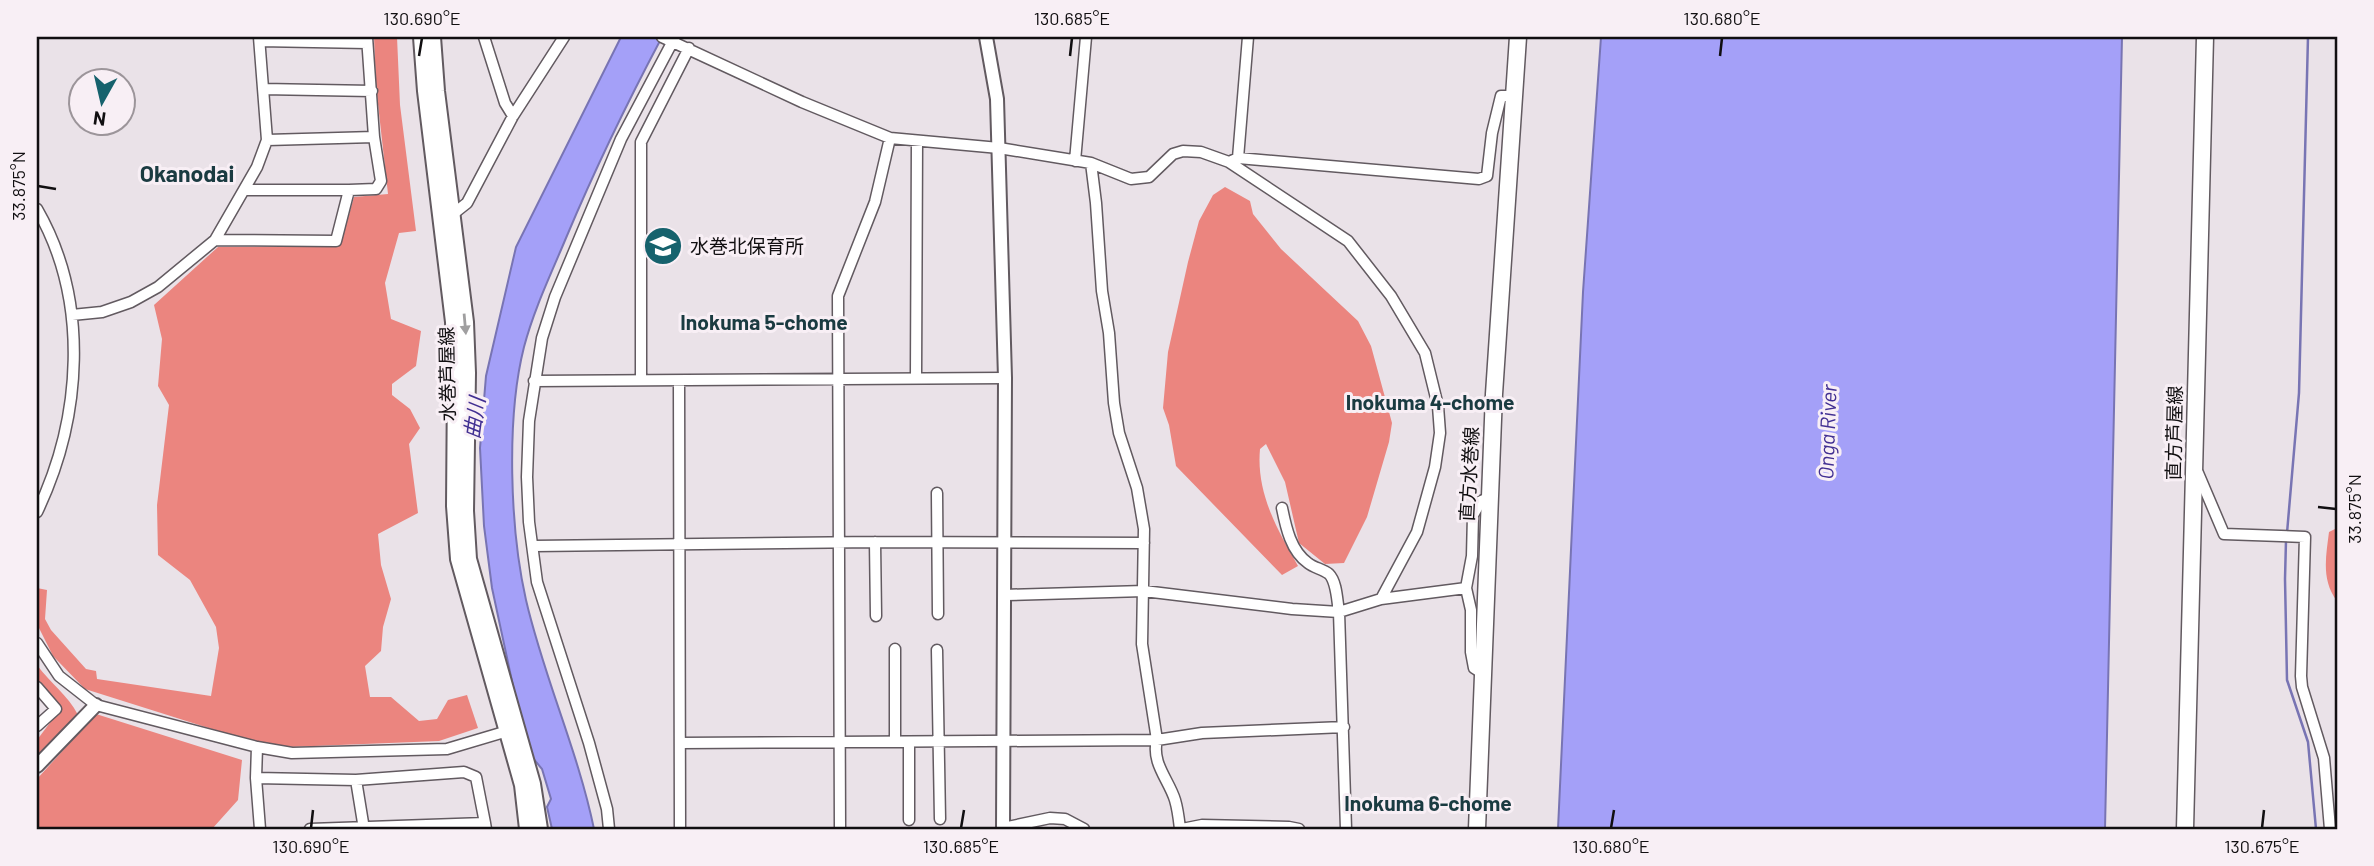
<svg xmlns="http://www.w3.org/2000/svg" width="2374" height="866" font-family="Barlow,'Noto Sans JP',sans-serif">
<rect width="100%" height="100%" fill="#eae2e8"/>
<path fill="#eb857f" d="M374,37H397L400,105L416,231L399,233L385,283L391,319L421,331L416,366L392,384V395L410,409L420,428L409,444L418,513L378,534L381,565L391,599L383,627L381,651L365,666L370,697H391L419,721L437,719L448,700L467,695L478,728L439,741L289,747L253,742L85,689L53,656L37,624V588L47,590L45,619L51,630L86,669L96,671L97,679L211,696L219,648L216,627L190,580L158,555L157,505L169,405L158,386L162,339L154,305L218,247L340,246L354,197L388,194L376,86Z
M1225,187L1250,201L1253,214L1281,249L1358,321L1371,346L1392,423L1389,442L1367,517L1344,563L1325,564L1299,543L1285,482L1266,444L1260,449C1256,493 1277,529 1298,566L1282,575L1176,466L1169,425L1163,408L1168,352L1188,262L1199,221L1213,195Z
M2337,528V601C2321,580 2326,556 2329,532Z
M37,665C50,683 68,695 78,715L37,757V740L61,708L37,681Z
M96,714L242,760L238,800L212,829H37V779Z"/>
<path fill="#a4a0f8" stroke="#7874b3" stroke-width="2" d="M621,37H662C627,103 595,169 566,238C551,274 534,309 524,347C506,418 510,529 526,600C544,678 578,751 594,829H552L547,807L551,799L542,769L527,751L492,588L484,526L480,448L486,376L516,247Z
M1601,37H2122L2105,829H1558L1583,292Z"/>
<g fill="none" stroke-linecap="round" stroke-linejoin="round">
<path stroke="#7874b3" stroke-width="2.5" d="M2287,533L2299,393L2308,37
M2286,540L2285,579L2287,680L2308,742L2316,829"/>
<g stroke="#625a60" stroke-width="13">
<path id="minor" d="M484,37L505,103L513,116
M662,37L802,102L890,138L999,148L1091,163L1131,179L1149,177L1173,154L1183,151L1201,152L1229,162L1348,241L1391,296L1425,353L1438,406L1440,433L1435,467L1417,532L1381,599
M260,41L367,43
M263,89L372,91
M267,140L374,137
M1238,158L1248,37
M1075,161L1086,37
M1229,162L1238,158L1479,179L1487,176L1492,133L1501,96H1513
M1091,163L1096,203L1102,291L1109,333L1114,403L1119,433L1137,488L1144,529L1142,644L1157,740C1151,763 1169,780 1175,800C1178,810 1179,820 1180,829
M244,190H349
M37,209C90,301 82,418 37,512
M448,218L467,203L513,116L564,37
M215,240L336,241L349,190L376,189L381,181L374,137L367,37
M72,315L102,312L131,302L158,287L215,240L257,167L267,140L259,37
M916,378L917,141
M641,380V142L689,48
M534,381L1005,378
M679,381L680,829
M2198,473L2224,534L2305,537L2301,676L2302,687L2324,758L2330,829
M937,493L938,614
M1282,508C1286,528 1291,551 1308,563C1314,568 1323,569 1329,574C1337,582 1337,601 1339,612L1346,829
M875,542L876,616
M534,546L875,542L1144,543
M1005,595L1144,591L1292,609L1339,612L1381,599L1466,588
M37,643L59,676L96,705L257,747L292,753L447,749L511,730
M895,649V742
M937,650L940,819
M1482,673L1474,668L1471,652V610L1466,588L1472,556L1473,515L1481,501L1488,498
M37,687L56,709L37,726
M909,742V820
M680,743L1157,740L1202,733L1344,727
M257,747L256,778L260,829
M256,778L356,780L464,772L476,777L485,823
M356,780L364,829
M1003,828L1050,818L1065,819L1084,829
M310,829L485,823L486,829
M609,829L607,809L589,743L537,582L529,522L527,477L529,421L542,338L555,297L621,139L675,37
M840,829L838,296L875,202L890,138
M1182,829L1202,825L1289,827L1299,829"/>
</g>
<g stroke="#625a60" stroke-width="16">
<path id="tertiary" d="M986,37L997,99L1005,378L1003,829
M37,766L96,705"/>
</g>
<g stroke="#625a60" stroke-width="18">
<path id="secondary" d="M421,37L425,91L453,322L455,379L454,506L458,559L522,785L527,829
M433,37L437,91L466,322L468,373L466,511L469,559L533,784L540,829"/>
</g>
<g stroke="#625a60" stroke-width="19">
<path id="primary" d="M1477,829L1494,394L1518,37
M2185,829L2205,37"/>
</g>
<use href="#minor" stroke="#fff" stroke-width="10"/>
<use href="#tertiary" stroke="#fff" stroke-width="12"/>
<use href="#secondary" stroke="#fff" stroke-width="14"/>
<use href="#primary" stroke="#fff" stroke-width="16"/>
</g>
<defs><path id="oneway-solid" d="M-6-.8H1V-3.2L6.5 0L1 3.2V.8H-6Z" transform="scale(1.75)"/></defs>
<use fill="#a09fa0" href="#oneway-solid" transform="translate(465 324) rotate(85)"/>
<path fill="none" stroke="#110f11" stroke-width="2.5" d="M419,56L422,38M1070,56L1072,38M1720,56L1722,38M38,186L56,189M2318,507L2336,509M311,828L313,810M961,828L964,810M1611,828L1614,810M2262,828L2264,810"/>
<defs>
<g id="school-disc" transform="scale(2.0125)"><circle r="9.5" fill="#16626d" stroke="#f8eff5"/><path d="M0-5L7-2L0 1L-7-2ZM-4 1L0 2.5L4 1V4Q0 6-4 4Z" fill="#fff"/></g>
</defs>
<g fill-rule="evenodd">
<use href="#school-disc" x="663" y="246"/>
</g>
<g text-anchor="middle" stroke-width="6" stroke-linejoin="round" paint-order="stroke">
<g font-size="19" fill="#110f11" stroke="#f8eff5" text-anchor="start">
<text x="690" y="253">水巻北保育所</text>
</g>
<g font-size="19" fill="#110f11" stroke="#f8eff5">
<text transform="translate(447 374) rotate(-91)" y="7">水巻芦屋線</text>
<text transform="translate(2174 433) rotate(-89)" y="7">直方芦屋線</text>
<text transform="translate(1469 474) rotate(-87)" y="7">直方水巻線</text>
</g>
<g font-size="21" font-weight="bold" fill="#1a3b41" stroke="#f8eff5">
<text x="764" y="330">Inokuma 5-chome</text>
<text x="1430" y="410">Inokuma 4-chome</text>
<text x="1428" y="811">Inokuma 6-chome</text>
</g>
<g font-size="21" font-style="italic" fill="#412f92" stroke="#f8eff5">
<text transform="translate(475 418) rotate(-82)" y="7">曲川</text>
<text transform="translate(1828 432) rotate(-88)" y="7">Onga River</text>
</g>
<g font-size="23" font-weight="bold" fill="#1a3b41" stroke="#f8eff5">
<text x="187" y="182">Okanodai</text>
</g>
</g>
<rect width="2374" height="866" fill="none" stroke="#f8eff5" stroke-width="77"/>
<g transform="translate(102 102) rotate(188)"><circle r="33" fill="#f8eff5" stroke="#9c959a" stroke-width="2"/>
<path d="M0-5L12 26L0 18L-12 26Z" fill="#16626d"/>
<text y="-10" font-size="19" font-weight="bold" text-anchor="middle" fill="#110f11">N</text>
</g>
<rect x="38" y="38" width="2298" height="790" fill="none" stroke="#110f11" stroke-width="2.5"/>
<g font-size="18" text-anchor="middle" fill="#110f11">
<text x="422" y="25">130.690°E</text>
<text x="1072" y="25">130.685°E</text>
<text x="1722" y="25">130.680°E</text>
<text transform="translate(19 186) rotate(-90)" y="6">33.875°N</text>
<text transform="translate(2355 509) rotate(-90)" y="6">33.875°N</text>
<text x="311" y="853">130.690°E</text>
<text x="961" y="853">130.685°E</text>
<text x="1611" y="853">130.680°E</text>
<text x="2262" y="853">130.675°E</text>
</g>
</svg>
